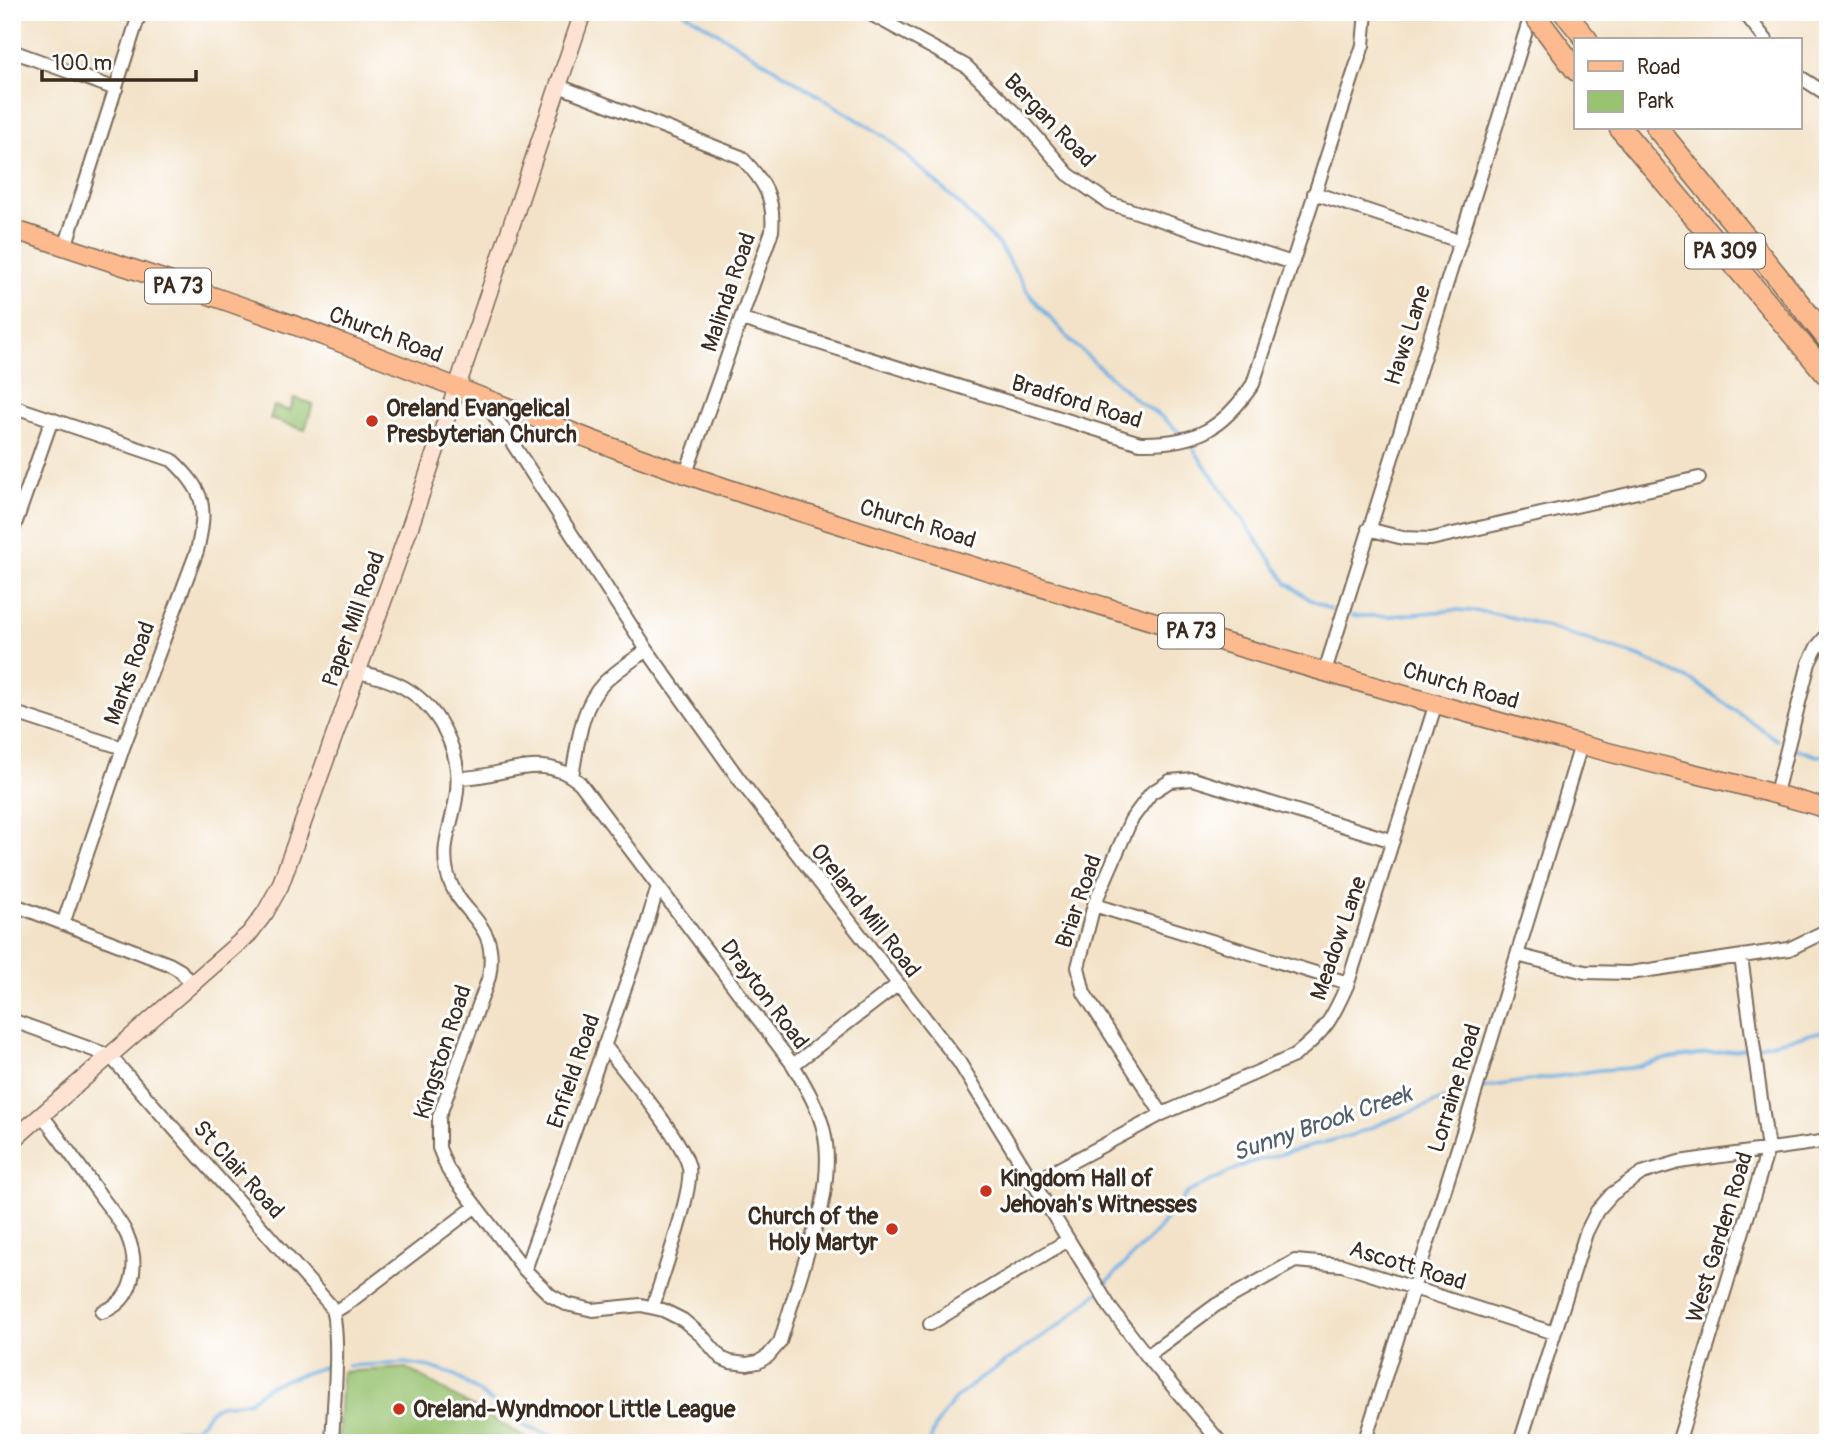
<svg xmlns="http://www.w3.org/2000/svg" width="1840" height="1455" font-family="Pangolin,sans-serif">
<rect width="100%" height="100%" fill="#fff"/>
<filter id="ink" filterUnits="userSpaceOnUse"><feTurbulence type="fractalNoise" baseFrequency=".0143" numOctaves="2"/><feDisplacementMap in="SourceGraphic" scale="14" xChannelSelector="R" yChannelSelector="G"/><feConvolveMatrix kernelMatrix="1 2 1 2 8 2 1 2 1" color-interpolation-filters="sRGB"/></filter>
<filter id="wash" filterUnits="userSpaceOnUse"><feTurbulence type="fractalNoise" baseFrequency=".00686" numOctaves="4" result="noise"/><feDisplacementMap in="SourceGraphic" scale="28" xChannelSelector="R" yChannelSelector="G"/><feGaussianBlur stdDeviation="1.57" result="paint"/><feColorMatrix in="noise" values="0 0 0 0 0 0 0 0 0 0 0 0 0 0 0 0 0 1.4 0 .05"/><feComposite in="paint" operator="in"/></filter>
<g filter="url(#wash)">
<rect width="100%" height="100%" fill="#f3e2c7"/>
<path fill="#98c371" stroke="#6a7648" stroke-width="2" d="M294,398L313,404L305,430L270,419L274,406L290,411Z
M406,1368L534,1443H338L342,1372Z"/>
<g fill="none" stroke-linecap="round" stroke-linejoin="round">
<path stroke="#6dafe2" stroke-width="3.5" d="M684,12L887,138L951,196L999,245L1029,294L1072,342L1136,400L1162,417L1180,433
M1194,450L1287,583L1309,599L1330,609
M1352,616H1391L1456,610L1487,612L1528,621L1641,657L1696,683L1777,740
M1797,749L1817,756L1828,755
M1758,1046L1828,1030
M1102,1287L1157,1231L1187,1193L1248,1163L1352,1135L1466,1090L1600,1070L1631,1068L1666,1059L1751,1048
M348,1366L405,1363L430,1367L455,1375L527,1427L570,1443
M133,1443L169,1431L194,1428L202,1422L209,1412L219,1405L248,1402L270,1385L326,1366
M929,1443L936,1425L954,1400L977,1381L1061,1324L1097,1293"/>
</g>
</g>
<g filter="url(#ink)">
<g fill="none" stroke-linecap="round" stroke-linejoin="round">
<g stroke="#7b6a59" stroke-width="16">
<path id="street" d="M867,12L966,66L1022,120L1068,174L1109,203L1292,263
M1744,12L1766,40
M12,51L116,89
M1800,77L1828,95
M559,86L741,157C764,181 775,197 772,231L686,473
M1314,193L1459,241
M65,247L140,12
M742,319L1140,443C1195,444 1222,430 1253,384L1363,45L1366,12
M483,398L647,650L739,779L959,1062L1111,1309L1147,1356L1221,1443
M12,406L172,460C206,492 207,507 197,551L123,748L63,924
M1368,529L1403,538L1431,539L1699,478
M12,533L52,419
M1325,671L1532,12
M359,672C371,675 384,678 395,683C438,702 464,752 456,798C452,825 441,844 447,872C458,918 500,918 489,977L439,1117V1148L448,1170L525,1270L550,1295L566,1304L593,1310L641,1305L663,1310L683,1320L703,1337L721,1358L730,1362L747,1364L758,1362L768,1356L780,1342L822,1206C834,1143 825,1118 793,1065L580,783C541,749 501,779 458,778
M12,712L123,748
M572,776C578,745 580,708 603,684C615,671 632,661 647,650
M1776,793L1809,663L1817,647L1828,634
M12,904L169,964L181,971L192,986
M1094,905L1348,983
M1517,955L1585,972L1630,973L1789,949L1828,930
M17,1022L110,1056L330,1305C342,1328 333,1412 332,1443
M604,1045C624,1071 684,1140 689,1168C693,1192 661,1279 653,1307
M793,1065L897,985
M1162,1114L1084,993L1078,967L1094,905L1131,820L1151,793L1170,781L1193,779L1393,841
M42,1115C62,1142 81,1168 100,1195C109,1208 121,1221 127,1235C140,1265 134,1301 102,1312
M1032,1183L1162,1114L1294,1056C1326,1031 1332,1019 1348,983L1436,703
M525,1270L645,931L658,886
M334,1312L347,1304L476,1206
M930,1324L1068,1240
M1147,1356L1216,1305L1295,1261L1342,1265L1554,1333
M1364,1443L1464,1129L1581,745
M1520,1443L1586,1233L1597,1211L1612,1194L1642,1173L1679,1162L1828,1141
M1678,1443L1768,1149L1741,957"/>
</g>
<g stroke="#7b6a59" stroke-width="19">
<path id="secondary" d="M12,1141L249,934L265,913L280,886L411,524L583,12"/>
</g>
<g stroke="#7b6a59" stroke-width="21">
<path id="primary" d="M12,229C124,266 237,303 347,345C487,398 627,457 769,502C1037,588 1307,669 1578,744C1661,767 1745,784 1828,809"/>
</g>
<g stroke="#7b6a59" stroke-width="24">
<path id="highway" d="M1564,12L1587,40
M1545,29L1576,70
M1620,128L1828,376
M1657,128L1828,339"/>
</g>
<use href="#street" stroke="#fff" stroke-width="12"/>
<use href="#secondary" stroke="#fee3d2" stroke-width="16"/>
<use href="#primary" stroke="#fcba8e" stroke-width="18"/>
<use href="#highway" stroke="#fcba8e" stroke-width="21"/>
<g stroke="#7b6a59" stroke-width="24" stroke-linecap="butt">
<path id="highway-bridge" d="M1532,12L1545,29"/>
</g>
<use href="#highway-bridge" stroke="#fcba8e" stroke-width="21"/>
</g>
</g>
<g fill="#c8321e" stroke="#fff" stroke-width="2.5">
<circle cx="372" cy="421" r="7"/>
<circle cx="986" cy="1191" r="7"/>
<circle cx="892" cy="1229" r="7"/>
<circle cx="399" cy="1409" r="7"/>
</g>
<g text-anchor="middle" stroke-width="6" stroke-linejoin="round" paint-order="stroke">
<g fill="#fff" stroke="#766a62" stroke-width="2">
<rect x="1685" y="233.5" width="80" height="35" rx="5"/>
<rect x="145" y="268.5" width="66" height="35" rx="5"/>
<rect x="1158" y="613.5" width="66" height="35" rx="5"/>
</g>
<g font-size="21" font-weight="bold" fill="#3b2a1e">
<text x="1725" y="258">PA 309</text>
<text x="178" y="293">PA 73</text>
<text x="1191" y="638">PA 73</text>
</g>
<g font-size="23" fill="#3b2a1e" stroke="#fff">
<text transform="translate(1050 120) rotate(46)" y="8">Bergan Road</text>
<text transform="translate(728 292) rotate(-71)" y="8">Malinda Road</text>
<text transform="translate(386 334) rotate(21)" y="8">Church Road</text>
<text transform="translate(1407 335) rotate(-72)" y="8">Haws Lane</text>
<text transform="translate(1077 401) rotate(17)" y="8">Bradford Road</text>
<text transform="translate(918 523) rotate(17)" y="8">Church Road</text>
<text transform="translate(353 619) rotate(-70)" y="8">Paper Mill Road</text>
<text transform="translate(129 673) rotate(-70)" y="8">Marks Road</text>
<text transform="translate(1461 685) rotate(16)" y="8">Church Road</text>
<text transform="translate(1078 901) rotate(-71)" y="8">Briar Road</text>
<text transform="translate(866 910) rotate(52)" y="8">Oreland Mill Road</text>
<text transform="translate(1338 938) rotate(-71)" y="8">Meadow Lane</text>
<text transform="translate(765 994) rotate(53)" y="8">Drayton Road</text>
<text transform="translate(442 1052) rotate(-72)" y="8">Kingston Road</text>
<text transform="translate(573 1071) rotate(-71)" y="8">Enfield Road</text>
<text transform="translate(1454 1088) rotate(-73)" y="8">Lorraine Road</text>
<text transform="translate(239 1169) rotate(48)" y="8">St Clair Road</text>
<text transform="translate(1719 1237) rotate(-73)" y="8">West Garden Road</text>
<text transform="translate(1408 1265) rotate(17)" y="8">Ascott Road</text>
</g>
<g font-size="23" font-weight="bold" fill="#3b2a1e" stroke="#fff" text-anchor="start">
<text x="386" y="416">Oreland Evangelical<tspan x="386" dy="26">Presbyterian Church</tspan></text>
<text x="1000" y="1186">Kingdom Hall of<tspan x="1000" dy="26">Jehovah's Witnesses</tspan></text>
<text x="878" y="1224" text-anchor="end">Church of the<tspan x="878" dy="26">Holy Martyr</tspan></text>
<text x="413" y="1417">Oreland-Wyndmoor Little League</text>
</g>
<g font-size="24" font-style="italic" fill="#4f5f6c" stroke="#fff">
<text transform="translate(1322 1123) rotate(-19)" y="8">Sunny Brook Creek</text>
</g>
</g>
<rect width="1840" height="1455" fill="none" stroke="#fff" stroke-width="42"/>
<rect x="1574" y="38" width="228" height="91" fill="#ffffff" stroke="#b1aaa5" stroke-width="2"/>
<rect x="1588" y="61" width="35" height="10" fill="#fcba8e" stroke="#b1aaa5" stroke-width="2"/>
<text x="1637" y="74" font-size="21" fill="#3b2a1e">Road</text>
<rect x="1588" y="91" width="35" height="21" fill="#98c371" stroke="#b1aaa5" stroke-width="2"/>
<text x="1637" y="108" font-size="21" fill="#3b2a1e">Park</text>
<path d="M42 70v10h154v-10" fill="none" stroke="#3b2a1e" stroke-width="3.5"/>
<text x="52" y="70" font-size="21" fill="#3b2a1e" stroke="#ffffff" stroke-width="5" paint-order="stroke">100 m</text>
</svg>
